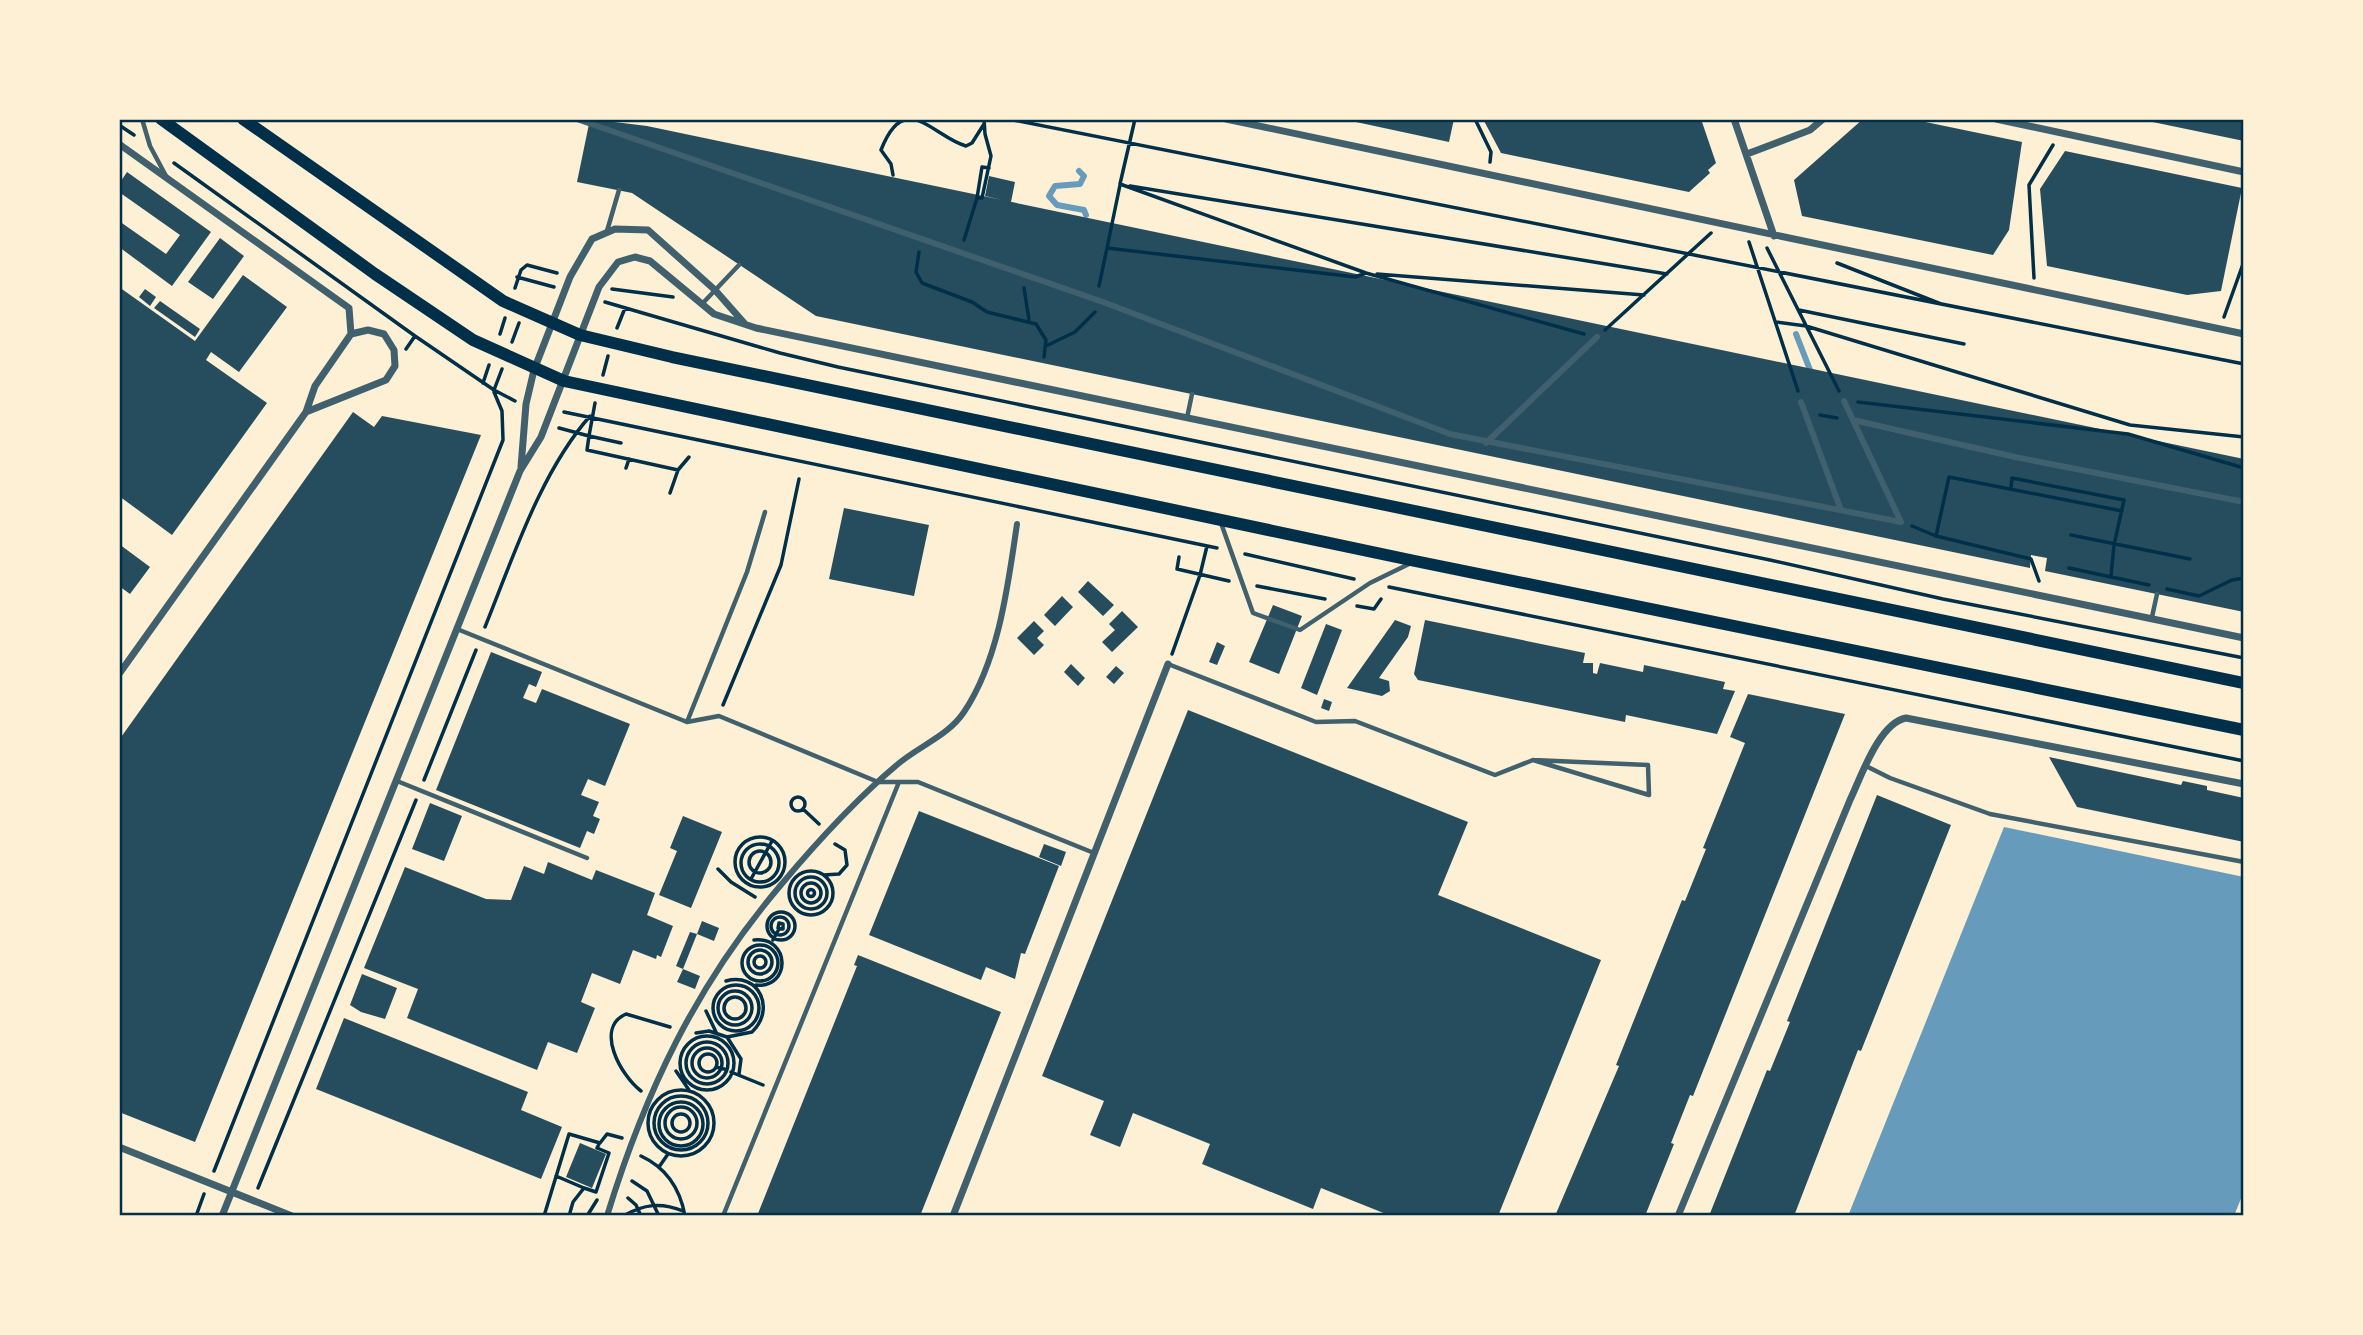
<svg xmlns="http://www.w3.org/2000/svg" width="2363" height="1335" font-family="'Noto Sans',sans-serif">
<rect width="100%" height="100%" fill="#fdf0d5"/>
<path fill="#669bbc" d="M2004,827L2244,877V1191L2234,1216H1848Z"/>
<g fill="none" stroke-linecap="round" stroke-linejoin="round">
<path stroke="#669bbc" stroke-width="6" d="M1079,171L1084,176L1080,184L1055,186L1049,196L1057,205L1084,210L1086,215
M1796,334L1812,375"/>
</g>
<path fill="#264d5e" d="M590,119L647,126L2244,459V612L2045,571L2047,558L2031,555L2030,568L816,316L632,193L577,182Z
M1342,119H1454L1449,142Z
M1483,119H1701L1716,163L1708,170L1710,173L1689,192L1684,191L1501,153Z
M1863,119H1911L2022,142L2009,230L1993,255L1802,216L1794,180Z
M2143,119H2244V141L2143,120Z
M2065,151L2242,188L2221,291L2187,295L2047,266L2040,189Z
M127,172L211,232L172,286L119,247V221L166,254L180,235L119,192V184Z
M989,176L1015,182L1011,202L985,196Z
M220,238L244,256L213,299L188,282Z
M243,275L287,307L239,372L211,352L206,360L267,403L172,535L119,496V287L195,341Z
M145,289L156,297L150,306L139,297Z
M160,301L200,329L195,337L154,308Z
M353,412L374,427L382,416L481,435L195,1142L119,1112V740Z
M844,508L929,525L914,596L829,579Z
M119,544L150,567L130,594L119,586Z
M1088,581L1114,605L1103,616L1078,592Z
M1062,596L1073,607L1055,626L1044,615Z
M1273,605L1302,616L1279,674L1249,662Z
M1122,611L1138,627L1112,652L1102,642L1115,630L1109,624Z
M1395,620L1411,626L1408,637L1379,678L1389,681L1390,691L1382,696L1347,688Z
M1425,620L1585,653L1583,663H1593V673L1597,674L1600,663L1643,672L1644,665L1725,682L1723,689L1735,691L1717,734L1626,715L1625,722L1418,680L1414,674Z
M1034,621L1044,631L1037,638L1044,645L1034,655L1017,638Z
M1326,624L1342,630L1317,695L1301,688Z
M1217,642L1225,646L1217,665L1209,662Z
M491,652L542,672L536,687L529,684L523,698L536,703L542,689L630,724L605,786L588,779L581,795L599,802L593,816L600,819L594,834L587,831L580,848L436,790Z
M1071,664L1085,678L1078,686L1064,672Z
M1116,666L1124,673L1114,684L1106,677Z
M1748,694L1845,714L1693,1096L1690,1095L1671,1143L1674,1144L1645,1216H1555L1619,1066L1616,1065L1682,900L1685,901L1706,849L1703,848L1745,743L1730,737Z
M1324,699L1332,702L1329,711L1321,708Z
M1188,710L1468,822L1438,895L1601,960L1498,1216H1391L1321,1188L1313,1209L1202,1164L1210,1144L1133,1113L1120,1147L1090,1135L1104,1101L1042,1076Z
M2049,757L2181,785L2183,781L2207,786V790L2244,798V842L2077,807Z
M1877,795L1951,825L1861,1051L1858,1050L1794,1216H1709L1767,1070L1770,1071L1790,1022L1787,1021Z
M430,803L462,816L444,861L412,849Z
M919,811L1059,866L1025,954L1021,953L1015,979L986,967L981,980L869,935Z
M683,816L722,832L691,908L659,895L677,851L670,848Z
M1044,844L1066,852L1061,866L1039,857Z
M548,862L592,880L596,870L655,893L647,915L673,926L661,957L657,955L656,959L633,950L620,984L592,973L581,1002L595,1008L577,1053L548,1042L537,1070L407,1018L418,989L364,968L405,867L486,899L511,900L524,866L544,874Z
M702,921L719,928L714,941L697,934Z
M690,932L697,934L683,969L676,966Z
M858,955L1001,1012L920,1216H757L857,966L854,965Z
M683,969L700,976L695,989L677,982Z
M362,974L397,988L385,1019L361,1012L350,1005Z
M344,1018L528,1092L521,1110L562,1127L541,1179L316,1089Z
M580,1143L606,1154L592,1188L566,1177Z"/>
<g fill="none" stroke-linecap="round" stroke-linejoin="round">
<path stroke="#003049" stroke-width="3.5" d="M1008,119L2244,364
M1135,119L1120,184L1366,273L1584,334
M1475,119L1491,152L1490,162
M119,125L134,135
M174,163L415,336L494,390L515,401
M893,175L891,164L881,150C905,88 933,137 966,146L972,143L984,124
M1130,186L1667,274
M977,198L982,167L989,168
M964,240L977,198H982L991,156L985,134L984,119
M1749,242L1798,391
M1107,248L1120,185
M1767,248L1839,391
M919,252L916,272L922,283L972,302L987,312L1036,324L1046,340L1044,357
M1837,263L1941,304
M1377,274L1644,295
M517,277L554,287
M2034,278L2029,185L2053,145
M1099,286L1107,248L1355,277L1366,273
M515,288L521,270L527,265L557,273
M1024,288L1029,320
M612,289L673,297
M605,302L780,353L838,367L1770,560L1943,599L2244,658
M1799,310L1964,344
M2224,317L2243,264
M1776,322L1806,326L2130,425L2244,437
M617,328L625,308
M1605,330L1711,233
M500,334L505,318
M512,342L519,323
M1046,346L1075,332L1095,312
M406,349L415,336
M603,375L608,356
M483,383L489,365
M494,390L502,369
M1858,402L2128,434L2244,468
M595,403L589,436L621,443
M564,412L1217,548
M1820,415L1837,418
M559,428L589,436L587,450L678,470L689,457
M626,468L629,459
M2011,488L2012,478L2124,500L2114,545L2111,576
M670,493L678,470
M1912,526L1936,536L2031,559L2039,581
M2071,535L2190,559
M1936,536L1949,477L2122,511
M1245,554L1354,579
M1179,557L1177,569L1229,581
M2069,568L2149,585
M1257,586L1325,599
M1389,587L2244,761
M2167,589L2199,596L2232,580L2244,578
M1357,606L1374,609L1381,599
M485,627C513,558 540,473 590,416
M1172,654L1200,575L1207,546
M723,705L781,565L799,479
M424,780L476,650
M791 804a7 7 0 1 1 14 0a7 7 0 1 1-14 0Z
M803,809L819,824
M735 862a25 25 0 1 1 50 0a25 25 0 1 1-50 0Z
M741 863a19 19 0 1 1 38 0a19 19 0 1 1-38 0Z
M749 862a11 11 0 1 1 22 0a11 11 0 1 1-22 0Z
M718,869L731,882L755,897
M789 893a22 22 0 1 1 44 0a22 22 0 1 1-44 0Z
M824,875L839,874L847,865L845,850L835,844
M795 893a16 16 0 1 1 32 0a16 16 0 1 1-32 0Z
M751,879L772,841
M801 893a10 10 0 1 1 20 0a10 10 0 1 1-20 0Z
M807.5 893a3.5 3.5 0 1 1 7 0a3.5 3.5 0 1 1-7 0Z
M767 926a14 14 0 1 1 28 0a14 14 0 1 1-28 0Z
M771 926a9 9 0 1 1 18 0a9 9 0 1 1-18 0Z
M779,923L783,924V929L778,928Z
M754,940C791,936 791,989 756,985
M773,940L779,929
M742 963a18 18 0 1 1 36 0a18 18 0 1 1-36 0Z
M748 962a12 12 0 1 1 24 0a12 12 0 1 1-24 0Z
M754 962a6 6 0 1 1 12 0a6 6 0 1 1-12 0Z
M726,981C759,972 776,1009 752,1032L727,1037
M713 1008a23 23 0 1 1 46 0a23 23 0 1 1-46 0Z
M718 1008a17 17 0 1 1 34 0a17 17 0 1 1-34 0Z
M724 1008a11 11 0 1 1 22 0a11 11 0 1 1-22 0Z
M706,1011L716,1032
M696,1033L709,1031L727,1037L741,1059L739,1074
M680 1063a27 27 0 1 1 54 0a27 27 0 1 1-54 0Z
M686 1063a21 21 0 1 1 42 0a21 21 0 1 1-42 0Z
M692 1063a15 15 0 1 1 30 0a15 15 0 1 1-30 0Z
M699 1063a9 9 0 1 1 18 0a9 9 0 1 1-18 0Z
M716,1067L724,1069
M676,1071L689,1090
M731,1072L763,1085
M648 1123a33 33 0 1 1 66 0a33 33 0 1 1-66 0Z
M641,1091C621,1076 594,1028 626,1014L670,1027
M654 1123a27 27 0 1 1 54 0a27 27 0 1 1-54 0Z
M659 1124a22 22 0 1 1 44 0a22 22 0 1 1-44 0Z
M665 1123a16 16 0 1 1 32 0a16 16 0 1 1-32 0Z
M672 1123a9 9 0 1 1 18 0a9 9 0 1 1-18 0Z
M641,1156C667,1168 680,1188 685,1216
M659,1167L668,1154
M214,1171L503,440L502,411L494,392
M556,1176L584,1188L573,1202L569,1216
M632,1181L647,1191L659,1216
M258,1188L416,800
M584,1188L596,1192L609,1153L597,1148L599,1144
M628,1198L636,1205L641,1216
M196,1216L204,1194
M544,1216L569,1134L600,1143L607,1134L622,1138
M587,1216L597,1200
M623,1216C644,1204 661,1202 683,1211"/>
<path stroke="#3f606c" stroke-width="4.5" d="M142,119L150,146L166,176
M607,231L619,190
M702,304L739,265
M1187,418L1192,394
M1221,523L1253,613L1300,630L1370,583L1411,563
M2152,617L2157,594
M457,629L687,722L747,572L765,512
M1168,664L1316,722L1355,721L1495,775L1533,760L1649,795L1648,765L1533,760
M687,722L719,716L878,782H918L1094,853
M1866,766L1890,778L1990,814L2244,862
M397,781L587,858
M723,1216L899,782"/>
<path stroke="#3f606c" stroke-width="6" d="M577,119L1103,302L1450,434L1901,522
M1844,401L1901,522
M1801,402L1841,510
M1853,420L2015,457L2244,502
M1486,443L1597,337
M607,1216C645,1092 696,985 780,886C816,843 855,800 898,764C919,746 948,736 964,712C999,660 1008,585 1017,524"/>
<path stroke="#3f606c" stroke-width="7" d="M1226,119L2244,334
M1734,119L1774,236
M1996,119L2244,172
M119,144L349,308L351,334
M1747,154L1810,130L1823,119
M521,467L526,404L534,370L570,277L592,239L615,229L648,230L715,290L745,324
M119,674L306,412L315,386L351,334L368,330L384,334L394,350L395,366L386,380L306,412
M119,1147L292,1216
M222,1216L520,471L541,437L599,287L618,262L635,257L650,261L714,314L756,328L2244,638
M953,1216L1168,664
M1678,1216L1850,800C1861,777 1879,723 1906,718L2244,784"/>
<path stroke="#003049" stroke-width="12" d="M161,119L375,274L473,340L564,381L1415,561L2244,730
M243,119L503,301L580,335L672,357L2244,683"/>
</g>
<rect width="2363" height="1335" fill="none" stroke="#fdf0d5" stroke-width="242"/>
<rect x="121" y="121" width="2121" height="1093" fill="none" stroke="#003049" stroke-width="2.5"/>
</svg>
